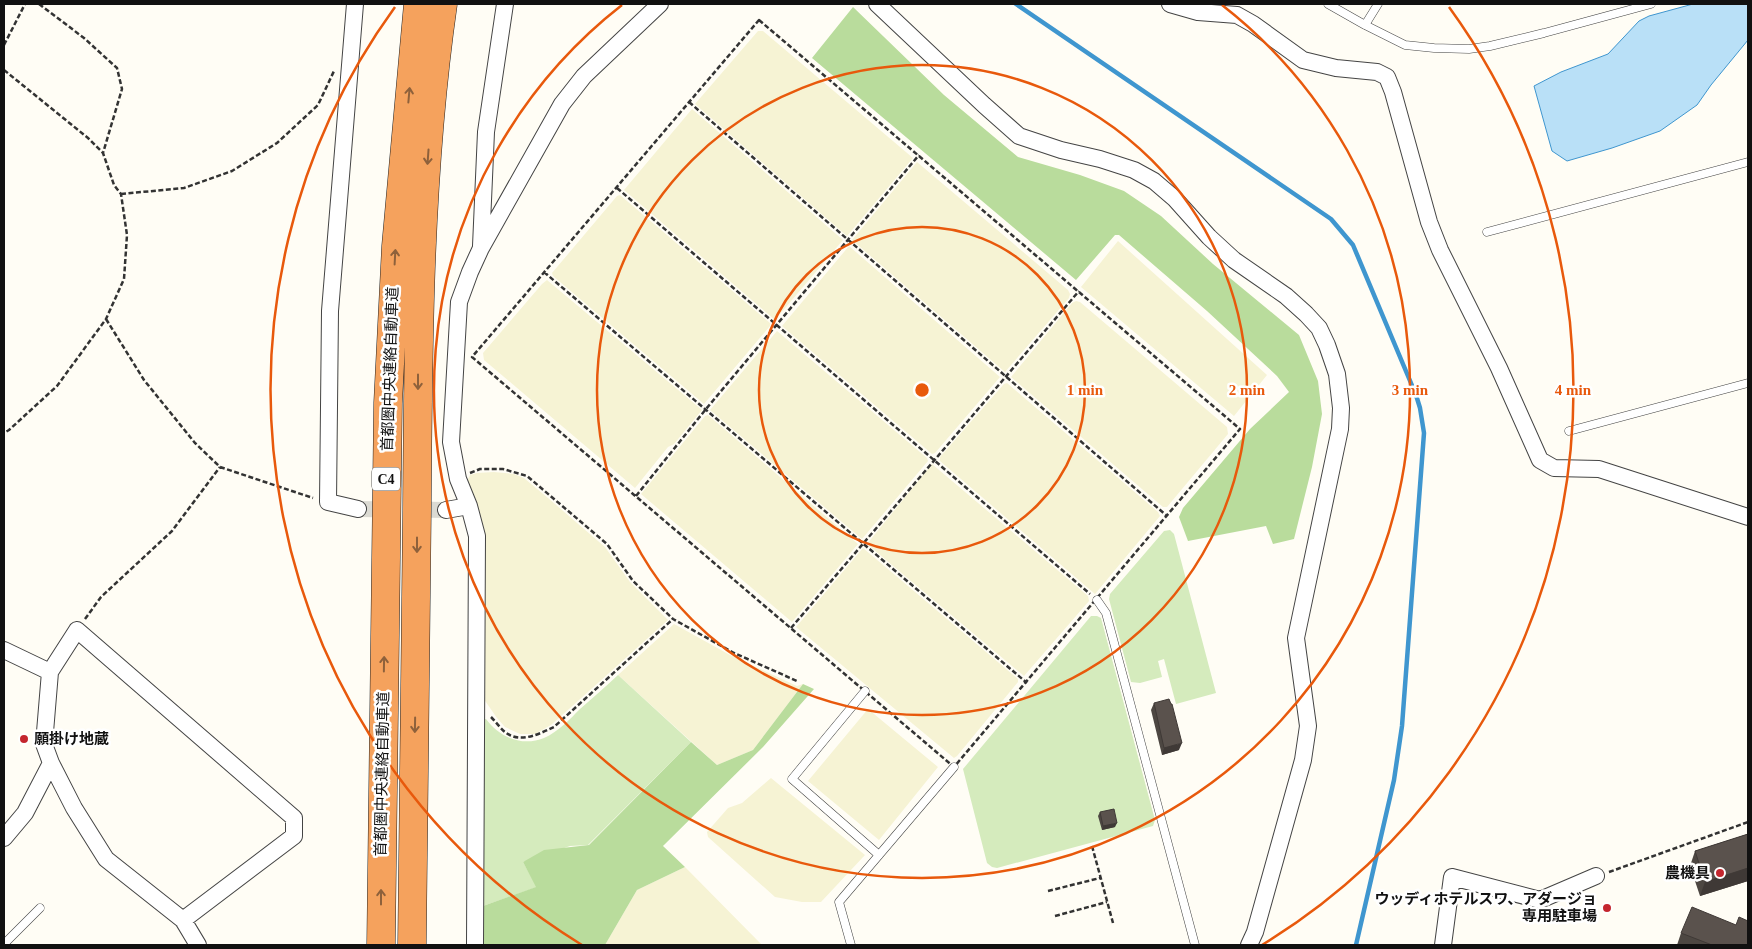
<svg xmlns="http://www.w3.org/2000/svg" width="1752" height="949" font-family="'Times New Roman','Noto Sans JP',serif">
<rect width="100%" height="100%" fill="#fffdf5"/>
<path fill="#f6f3d4" d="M758,31H763L913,158L847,236L695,104Z
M692,109L843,240L775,320L624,190Z
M917,162L1068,290L1070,294L1069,298L1005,372L852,240Z
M620,195L770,323V326L704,404L553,276L552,273L617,196Z
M1118,241L1267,375L1234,416L1081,287Z
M849,246L1000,377L935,453L932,454L782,326Z
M547,280L702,410L674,444L668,447L635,488L484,360L483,353L542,284Z
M1076,301L1080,302L1227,427L1228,434L1167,507H1163L1011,377L1072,303Z
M777,331L927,458L928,461L862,539L710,410Z
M1007,383L1158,512L1160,516L1095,594L940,461V457L1004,384Z
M708,415L858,544L792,622L641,494L705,416Z
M932,464L1088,596L1089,601L1024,676L867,544Z
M494,472L514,474L524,478L548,498L605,547L630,582L668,620L569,709L551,725L535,734H520L505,727L497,718L481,695L467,481L470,475L477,473Z
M863,548L1018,679V682L957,756L954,758L796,627Z
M674,624L730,655L797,686L803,684L753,750L717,765L618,675Z
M868,709L938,767L879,840L808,781Z
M771,778L865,855L821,902H802L775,897L708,837L707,832L728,808L742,803Z
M685,867L762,945H605L637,890Z"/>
<path fill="#d5ebbd" d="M1170,530L1174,534L1216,693L1176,704L1164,659L1158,661L1162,677L1140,683L1131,682L1109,599L1110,594L1164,531Z
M1091,616H1097L1101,618L1155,820L1153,826L997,868L992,867L987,863L963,769Z
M618,675L691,742L588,845L570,846L523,862L537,887L483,906L481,720L486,719C499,737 522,747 544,738C558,732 570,719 580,709C593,698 606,686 618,675Z"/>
<path fill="#b9dc9c" d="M853,7L944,95L1018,157L1080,175L1124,191L1161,216L1213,264L1299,335L1318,381L1322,414L1312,467L1294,539L1273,544L1266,526L1188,541L1179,517L1183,508L1250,429L1289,392L1277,376L1207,311L1119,235H1115L1076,280L812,58Z
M803,684L814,689L763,747L663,846L685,867L637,890L605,945H481L483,906L536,887L523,862L544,850L589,845L691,742L717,765L753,750Z"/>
<path fill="#b9e0f7" stroke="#3f96cf" d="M1693,4H1748V40L1711,85L1697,105L1660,131L1612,148L1567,161L1552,151L1534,86L1561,72L1608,54L1639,21L1649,16Z"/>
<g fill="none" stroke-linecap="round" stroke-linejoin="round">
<path stroke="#3f96cf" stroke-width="4.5" d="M1016,4L1331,219L1353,245L1416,395L1420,408L1424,433L1402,726L1394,780L1356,945"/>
<path stroke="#dbdad3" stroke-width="16" stroke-dasharray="16 8" stroke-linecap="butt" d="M358,509L446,510"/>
<g stroke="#444" stroke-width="9">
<path id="service" d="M1328,4L1365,25L1405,45L1434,48L1469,49L1490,46L1544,33L1651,4
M1365,25L1378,4
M1487,232L1748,162
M1569,431L1748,383
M1097,600L1106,613L1195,945
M865,691L792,779L879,855
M4,944L40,908
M851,945L839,902L954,767"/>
</g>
<g stroke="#444" stroke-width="18">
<path id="minor" d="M355,4L330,311L328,502L358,509
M877,4L984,105L1019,136L1061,150L1100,159L1134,170L1154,181L1175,199L1209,237L1234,260L1286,296L1306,314L1319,328L1327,345L1337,374L1341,408L1340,429L1296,638L1308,726L1303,760L1255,932L1249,945
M1170,4L1198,12L1237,15L1253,24L1303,60L1336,68L1377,72L1387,77L1393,92L1429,222L1440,250L1499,368L1540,460L1554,468L1599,469L1748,517
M481,246L486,132L505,4
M446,510L469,506
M4,650L50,672
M4,838L25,813L51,763
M183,920L294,836V818L77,630L50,672L44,744L51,763L74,808L106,859L183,920L198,945
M475,945L477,536L469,506L458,479L451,442L459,302L470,272L481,248L562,104L584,76L660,4
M1443,945L1452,877L1540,900L1596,876"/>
</g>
<g stroke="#222" stroke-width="29">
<path id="motorway" d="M381,945L388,403L396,246L418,4
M412,945C413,800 416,655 417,510C418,341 419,171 443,4"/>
</g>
<path stroke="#333" stroke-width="2.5" stroke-dasharray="5 2.5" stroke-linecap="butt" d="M39,4L84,38L117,68L122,89L103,153
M759,20L1240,429L954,767L472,357Z
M4,45L25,4
M4,70L88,138L103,153L114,185L121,194L127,235L124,279L106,319L57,386L9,430L4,433
M689,102L1167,516
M617,188L1090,594
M121,194L184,188L232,171L277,143L318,105L334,71
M544,272L1027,683
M106,319L144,380L195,443L220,467L313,498
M470,473L480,469H503L527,476L607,544L633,581L673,619L734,653L797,681
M636,496L706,409L919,155
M85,619L101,597L172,531L220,467
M791,628L1079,291
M491,717C496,722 500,728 505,732C520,744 539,734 554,727L673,619
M1092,846L1113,923
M1609,872L1748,822
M1048,891L1100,878
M1055,916L1107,902"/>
<use href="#service" stroke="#fff" stroke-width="8"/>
<use href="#minor" stroke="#fff" stroke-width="16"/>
<use href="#motorway" stroke="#f5a25d" stroke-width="28"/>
</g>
<path fill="#4d4742" d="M1154,703L1179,750L1162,755L1151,710Z
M1100,812L1115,827L1102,830L1098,816Z
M1748,834V881L1700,896L1690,866L1695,851Z
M1681,933L1748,945H1677Z"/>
<path fill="#3f3936" d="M1182,743L1179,750L1162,755L1164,748Z
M1117,823L1115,827L1102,830L1103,826Z
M1748,868V881L1700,896L1705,882Z"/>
<path fill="#5a524d" stroke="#3f3936" d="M1169,699L1171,704H1172L1182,743L1164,748L1154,703Z
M1114,809L1117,823L1103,826L1100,812Z
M1748,834V868L1705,882L1695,851Z
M1692,907L1736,925L1739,917L1748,921V945H1712L1681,933Z"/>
<defs><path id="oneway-shaft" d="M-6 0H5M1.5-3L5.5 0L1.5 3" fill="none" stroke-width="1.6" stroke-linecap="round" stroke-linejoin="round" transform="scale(1.25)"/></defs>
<g stroke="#8e613b">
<use href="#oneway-shaft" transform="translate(409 95) rotate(-85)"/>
<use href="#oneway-shaft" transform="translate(428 157) rotate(94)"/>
<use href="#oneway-shaft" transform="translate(395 257) rotate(-87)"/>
<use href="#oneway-shaft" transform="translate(418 382) rotate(90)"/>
<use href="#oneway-shaft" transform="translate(417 545) rotate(90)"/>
<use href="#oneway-shaft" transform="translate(384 664) rotate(-89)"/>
<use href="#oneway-shaft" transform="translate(415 725) rotate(91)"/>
<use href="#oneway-shaft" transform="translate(381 897) rotate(-90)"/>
</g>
<g fill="none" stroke="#e8590c" stroke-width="2.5">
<circle cx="922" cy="390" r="163"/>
<circle cx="922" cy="390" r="325"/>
<path d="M1222 5A488 488 0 1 1 622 5"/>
<path d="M582 945A651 651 0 0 1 395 7M1449 7A651 651 0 0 1 1262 945"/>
</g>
<g fill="#c4262e" stroke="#fff" stroke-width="2">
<circle cx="24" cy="739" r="5"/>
<circle cx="1720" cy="873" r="5"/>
<circle cx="1607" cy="908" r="5"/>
</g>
<g text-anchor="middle" stroke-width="5" stroke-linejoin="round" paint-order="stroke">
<rect fill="#fff" stroke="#585858" stroke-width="1" x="372" y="467.5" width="28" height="23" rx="4"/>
<g font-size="14" font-weight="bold" fill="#111">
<text x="386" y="484">C4</text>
</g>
<g font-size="15" fill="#111" stroke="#fff">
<text transform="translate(390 369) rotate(-88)" y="5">首都圏中央連絡自動車道</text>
<text transform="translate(382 774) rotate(-89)" y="5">首都圏中央連絡自動車道</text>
</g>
<g font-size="15" font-weight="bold" fill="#111" stroke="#fff" text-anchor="end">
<text x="34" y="744" text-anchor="start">願掛け地蔵</text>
<text x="1710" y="878">農機具</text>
<text x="1597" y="904">ウッディホテルスワ、アダージョ<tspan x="1597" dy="17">専用駐車場</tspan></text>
</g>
</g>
<circle cx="922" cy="390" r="8" fill="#e8590c" stroke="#fff" stroke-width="2.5"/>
<g font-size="15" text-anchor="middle" font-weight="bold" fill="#e8590c" stroke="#fff" stroke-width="5" stroke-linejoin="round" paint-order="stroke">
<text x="1085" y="395">1 min</text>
<text x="1247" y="395">2 min</text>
<text x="1410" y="395">3 min</text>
<text x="1573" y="395">4 min</text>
</g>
<rect width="1752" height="949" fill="none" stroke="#111111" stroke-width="10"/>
</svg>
